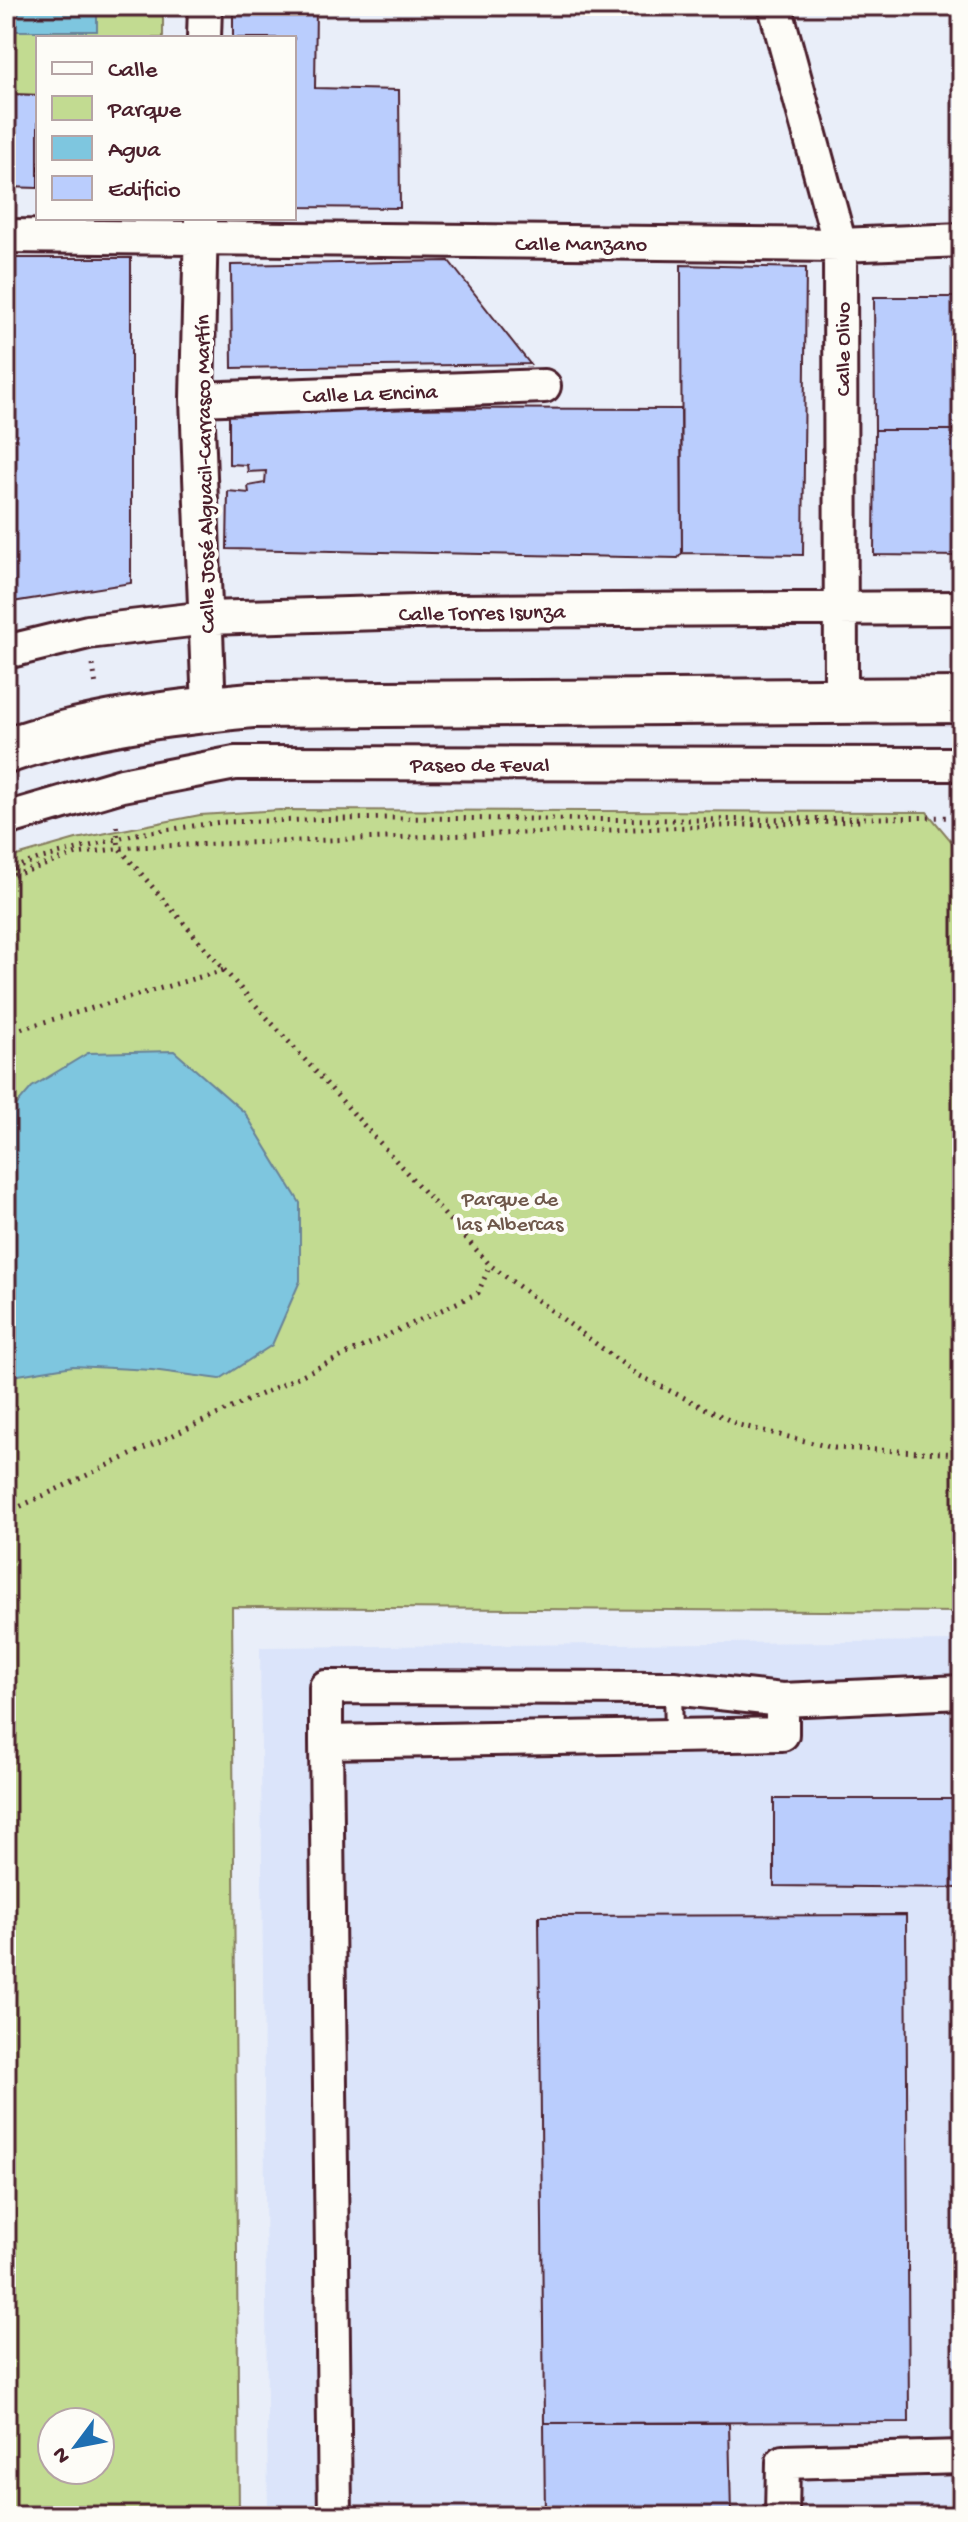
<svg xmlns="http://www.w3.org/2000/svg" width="968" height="2522" font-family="'Gochi Hand',sans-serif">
<rect width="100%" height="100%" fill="#e9eef9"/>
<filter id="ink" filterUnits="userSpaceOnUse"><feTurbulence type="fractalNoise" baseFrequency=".0125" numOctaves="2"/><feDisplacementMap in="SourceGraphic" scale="16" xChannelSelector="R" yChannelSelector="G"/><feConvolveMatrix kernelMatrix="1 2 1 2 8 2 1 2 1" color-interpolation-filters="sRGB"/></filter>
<g filter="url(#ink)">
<path fill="#dbe4fa" d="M962,1641V2516H268L260,1647Z"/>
<path fill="#c2db91" stroke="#867d5e" stroke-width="2" fill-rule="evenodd" d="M6,6H163V38H38V95L6,94Z
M280,810L927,812L958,849L962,1612L232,1607L239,2516H6V859L76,839L200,815ZM52,2422H100V2470H52Z"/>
<path fill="#7ec6df" stroke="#698397" stroke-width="2" d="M6,6H97V31H6Z
M174,1051L245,1113L300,1203V1281L272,1345L220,1379L152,1370L73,1366L6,1377V1117L32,1087L88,1053Z"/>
<path fill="#bacdfd" stroke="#4a1f2b" stroke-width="2" d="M233,6H316L315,88L399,90L400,208L294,207V38H233Z
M6,94L38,95V188L6,187Z
M6,258H131V583L6,603Z
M449,261L530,364L232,368L231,265Z
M681,265L806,268L803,555L682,553Z
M874,297H962V430H875Z
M229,408L681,409L682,553L678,558L227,549L228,491L249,493L248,486L265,483L266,471L248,472L247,465L229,464Z
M875,430H962V556L874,555Z
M774,1799H962V1888L774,1886Z
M906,1915L909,2422L544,2423L539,1916Z
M544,2423H729L731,2516H545Z"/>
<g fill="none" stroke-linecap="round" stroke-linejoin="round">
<g stroke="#4a1f2b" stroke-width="22">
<path id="lane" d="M673,1688L674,1736"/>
</g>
<g stroke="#4a1f2b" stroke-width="38">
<path id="street" d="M775,6L840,245L841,700
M204,38L205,6
M201,221L197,399L209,709
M6,236L840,245L962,240
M197,399L544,386
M6,652L88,632L207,618L450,611L962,608
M6,819L122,785L235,763L962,764
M782,1700V1734L326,1742V1687L673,1688L782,1700L962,1692
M326,1742L335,2516
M782,2516L783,2462L962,2457"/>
</g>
<g stroke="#4a1f2b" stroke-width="50">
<path id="secondary" d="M6,751C86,723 168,713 252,705L962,700"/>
</g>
<path stroke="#4a1f2b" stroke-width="5" stroke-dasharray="2 6" stroke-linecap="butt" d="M93,665L96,686
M6,871L38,859L137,834L221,822L387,818L688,820L962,817
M6,878L77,854L132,847L860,821
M224,970L490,1265L638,1375L739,1425L834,1448L962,1454
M6,1033L224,970L119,848L116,823
M6,1513L478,1293L490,1265"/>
<use href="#lane" stroke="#fdfcf7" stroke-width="16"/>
<use href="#street" stroke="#fdfcf7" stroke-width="32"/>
<use href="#secondary" stroke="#fdfcf7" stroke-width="44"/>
</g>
</g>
<g text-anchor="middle" stroke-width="8" stroke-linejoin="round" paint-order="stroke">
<g font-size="22" fill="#4a1f2b" stroke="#fdfcf7">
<text x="581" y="250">Calle Manzano</text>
<text transform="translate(841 349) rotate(-90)" y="8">Calle Olivo</text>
<text transform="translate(370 392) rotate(-2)" y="8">Calle La Encina</text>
<text transform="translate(203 474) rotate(-91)" y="8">Calle José Alguacil-Carrasco Martín</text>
<text transform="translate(482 611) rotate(-1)" y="8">Calle Torres Isunza</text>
<text x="480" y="771">Paseo de Feval</text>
</g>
<g font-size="22" fill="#6e574a" stroke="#fdfcf7">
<text x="510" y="1205">Parque de<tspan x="510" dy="25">las Albercas</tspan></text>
</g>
</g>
<rect width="968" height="2522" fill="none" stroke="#fdfcf7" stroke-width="32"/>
<rect x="16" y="16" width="936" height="2490" fill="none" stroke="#4a1f2b" stroke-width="3" filter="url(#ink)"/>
<rect x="36" y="36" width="260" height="184" fill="#fdfcf7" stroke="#b5a4a5" stroke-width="2"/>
<rect x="52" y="62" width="40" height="12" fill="#fdfcf7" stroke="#b5a4a5" stroke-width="2"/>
<text x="108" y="76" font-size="24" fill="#4a1f2b">Calle</text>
<rect x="52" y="96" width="40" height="24" fill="#c2db91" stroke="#b5a4a5" stroke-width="2"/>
<text x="108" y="116" font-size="24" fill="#4a1f2b">Parque</text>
<rect x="52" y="136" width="40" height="24" fill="#7ec6df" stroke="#b5a4a5" stroke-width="2"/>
<text x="108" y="156" font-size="24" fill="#4a1f2b">Agua</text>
<rect x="52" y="176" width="40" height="24" fill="#bacdfd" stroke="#b5a4a5" stroke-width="2"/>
<text x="108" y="196" font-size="24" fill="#4a1f2b">Edificio</text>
<g transform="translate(76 2446) rotate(238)"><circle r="38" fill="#fdfcf7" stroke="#b5a4a5" stroke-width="2"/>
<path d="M0-6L14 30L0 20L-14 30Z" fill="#1f6fb2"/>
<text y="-12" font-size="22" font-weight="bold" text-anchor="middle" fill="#4a1f2b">N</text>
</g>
</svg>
